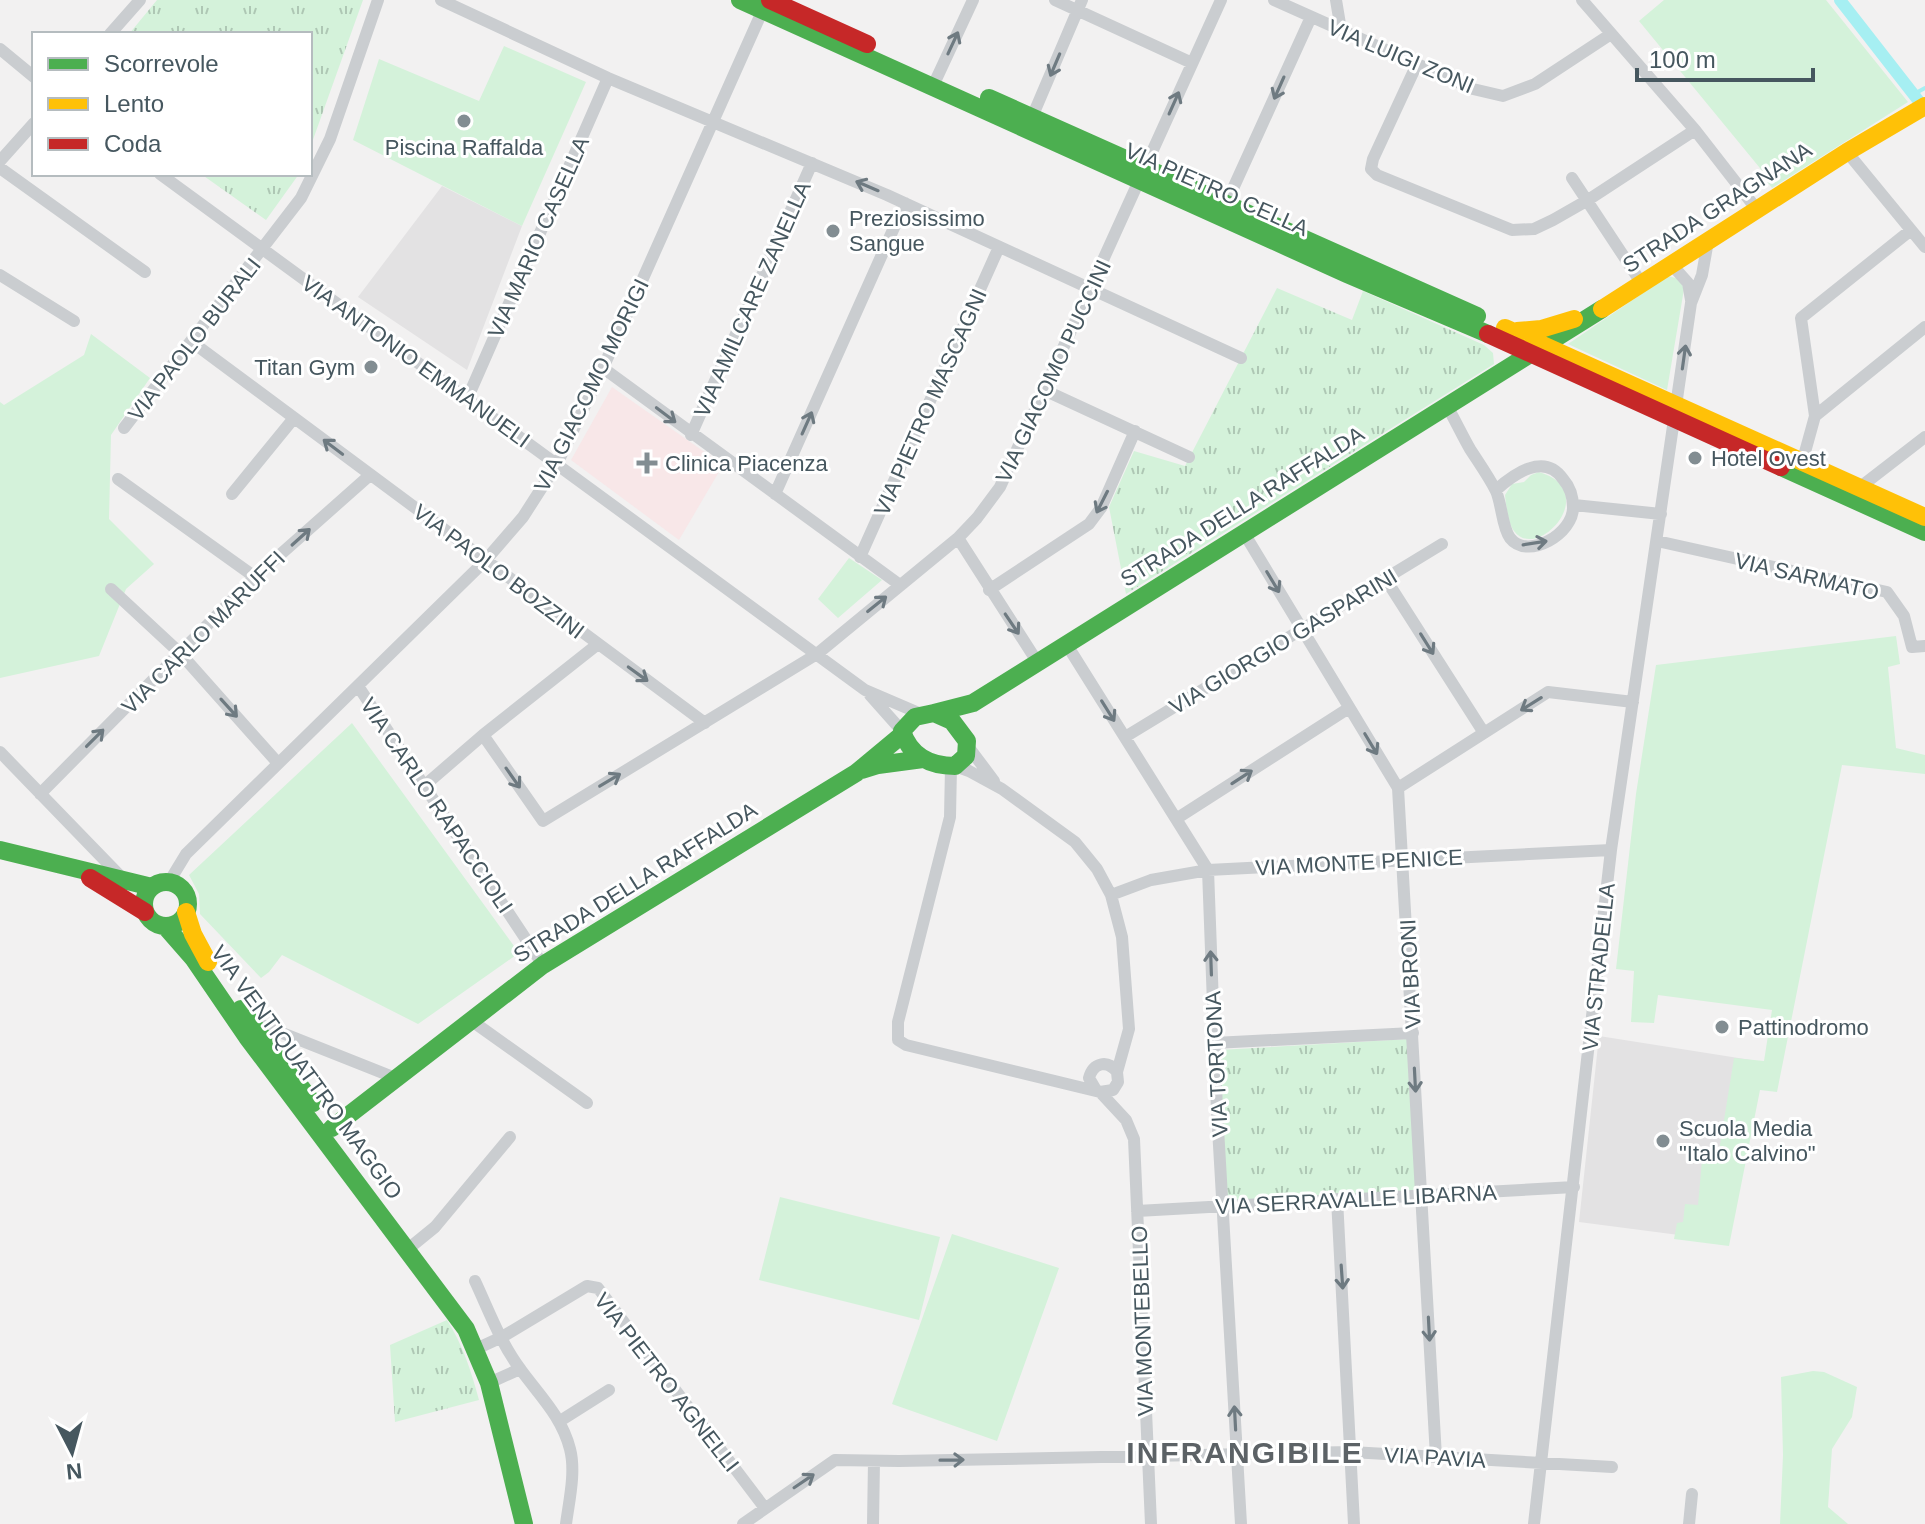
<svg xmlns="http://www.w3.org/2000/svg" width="1925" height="1524" font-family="Arial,sans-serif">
<defs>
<pattern id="park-tufts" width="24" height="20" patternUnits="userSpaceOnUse" patternTransform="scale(2)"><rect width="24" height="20" fill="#d4f2da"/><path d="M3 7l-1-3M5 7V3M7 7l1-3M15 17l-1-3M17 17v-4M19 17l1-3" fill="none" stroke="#aec7b4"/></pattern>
</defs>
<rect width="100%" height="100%" fill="#f2f1f1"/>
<path fill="#e3e2e3" d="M442,186L522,226L467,370L358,297Z
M1599,1036L1751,1060L1725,1241L1579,1222Z"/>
<path fill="#f8e7e8" d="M612,387L723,465L679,540L571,460Z"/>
<path fill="#d4f2da" d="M1664,0H1826L1908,102L1772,188L1762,175L1764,173L1639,21Z
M504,46L586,82L522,226L353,140L379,59L479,101Z
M1668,276L1679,279L1684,289L1667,390L1568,344Z
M91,334L150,378L111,435L109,519L154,564L126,589L99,656L0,678V402L4,405L84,355Z
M1539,472C1603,491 1537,563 1514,531C1508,523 1506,505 1505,495L1512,484L1524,482L1531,475Z
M849,558L882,580L838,618L818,599Z
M1896,636L1900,664L1888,667L1896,748L1925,755V774L1842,765L1777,1092L1760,1090L1729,1246L1674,1239L1677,1223L1683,1222L1685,1204L1698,1205L1703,1149L1719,1151L1734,1058L1764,1061L1772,1010L1658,995L1654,1023L1631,1022L1634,971L1616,969L1636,794L1656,665Z
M352,723L519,953L418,1024L282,955L269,972L261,978L200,914L199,894L189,875Z
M780,1197L940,1237L919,1320L759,1280Z
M952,1234L1059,1268L997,1441L892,1404Z
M1813,1371L1824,1372L1857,1387L1852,1417L1832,1449L1828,1507L1848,1524H1780L1783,1455L1781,1377Z"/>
<path fill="url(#park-tufts)" d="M157,0H363L310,148V34H129Z
M201,174H299L266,220Z
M1277,288L1352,320L1363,291L1484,345L1493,353L1494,364L1126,594L1109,507L1134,451L1185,466Z
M1409,1039L1416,1191L1227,1201L1219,1050Z
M447,1320C463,1345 471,1371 479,1400L395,1422L390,1345Z"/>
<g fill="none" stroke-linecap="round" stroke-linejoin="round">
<path stroke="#a6eff2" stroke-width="4" d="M1914,94L1925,88"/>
<path stroke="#a6eff2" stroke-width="12" d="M1840,0L1925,109"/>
<path stroke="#cacdd0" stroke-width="12" d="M441,0L608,78L887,195L1241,358
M1055,0L1192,63
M1274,0L1473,89L1503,96L1535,84L1611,34
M1336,0L1341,30
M1582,0L1695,130L1758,211
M110,34L140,0
M0,49L34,77
M1417,64L1373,159L1371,169L1377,175L1512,230L1534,229L1553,220L1588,200L1695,130
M933,86L973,0
M1030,122L1082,0
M1847,152L1925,247
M0,161L34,123
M0,168L145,272
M160,174L865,690L921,714
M1572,178L1642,284
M1226,204L1311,17
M1672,265L1688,283L1691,300
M0,275L74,321
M192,342L705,723
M603,368L900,585
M1044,390L1189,457
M468,397L608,78
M1447,406C1455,420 1462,435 1470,449C1479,463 1489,477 1496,491C1502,505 1502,527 1510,538C1528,561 1574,533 1573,507C1573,497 1570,487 1563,479C1544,452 1514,474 1496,490
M1815,416L1925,327
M124,428L301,198L330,139L378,0
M691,435L812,163
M1802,463L1815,416L1801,318L1911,230
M118,479L255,577
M1859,488L1925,437
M232,494L294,418
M775,494L905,203
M1574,505L1661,514
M1244,533L1398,788L1436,1457
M958,538L1038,663
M1657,541L1887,592L1904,616L1912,647L1925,646
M860,557L999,247
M1385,578L1484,733
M111,589L180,653L277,762
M989,590L1089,524L1101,508L1135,431
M1067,645L1208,870L1217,1111L1241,1524
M358,686L543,965
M870,695L902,731
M483,735L543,821L817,654L958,538L977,518L1000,487L1221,0
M1125,737L1442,544
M967,745L994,781
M0,752L123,879
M955,766L969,771L1002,789L1075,842L1097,869L1111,895L1122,937L1129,1029L1117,1072
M951,767L950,817L898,1022V1040L906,1045L1100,1092L1113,1090L1118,1082L1117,1072C1107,1059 1093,1063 1089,1078L1096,1090
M424,786L483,735L598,644
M1398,788L1548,692L1633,702
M40,794L255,577L370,475
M1176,819L1349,708
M169,882L186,854L485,561L523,517L557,464L603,368L765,5
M1111,895L1151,880L1208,870L1611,850
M252,1021L398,1079
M472,1021L587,1103
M1214,1043L1413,1033
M1100,1092L1126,1120L1134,1139L1151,1524
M1337,1199L1354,1524
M1137,1211L1574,1187
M408,1249L435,1227L510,1137
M475,1281C489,1311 501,1344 521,1370C540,1396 562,1417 570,1449C576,1472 569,1501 566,1524
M476,1349L502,1337L587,1286L598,1288L764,1507
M489,1383L520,1369
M560,1421L609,1390
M743,1524L835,1460L899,1461L1351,1452L1612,1467
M873,1524L874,1461
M1534,1524L1611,850L1691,303L1702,275L1708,241
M1689,1524L1692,1494"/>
<path stroke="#4caf50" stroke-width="18" d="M740,0L1347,274L1488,334
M989,98L1477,316
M1781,467L1925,532
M934,713L973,703L1602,309
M934,713L952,721L967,741L966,756L955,766C930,766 910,756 902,731L915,717Z
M862,770L878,765L923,759
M0,850L152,887
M144 904a22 22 0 1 1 44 0a22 22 0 1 1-44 0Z
M165,926L193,958L247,1037L466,1329L489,1383L524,1524
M241,1009L313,1103
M332,1128L543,965L856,773L903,734"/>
<path stroke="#ffc107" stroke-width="18" d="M1602,309L1847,152L1925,106
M1505,328L1925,517
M1517,331L1541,329L1574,319
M186,912L193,934L208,962"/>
<path stroke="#c62828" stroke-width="18" d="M770,0L867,44
M1488,334L1781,467
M90,878L145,912"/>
</g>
<defs><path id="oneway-shaft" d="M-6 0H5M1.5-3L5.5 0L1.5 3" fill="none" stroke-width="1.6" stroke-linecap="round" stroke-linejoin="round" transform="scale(2)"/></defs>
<g stroke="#6e7a81">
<use href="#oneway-shaft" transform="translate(953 43) rotate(-65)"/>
<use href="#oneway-shaft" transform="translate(1055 65) rotate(113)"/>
<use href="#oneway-shaft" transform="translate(1279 88) rotate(114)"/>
<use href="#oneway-shaft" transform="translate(1174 103) rotate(-66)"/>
<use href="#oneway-shaft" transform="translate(867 186) rotate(-157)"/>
<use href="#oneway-shaft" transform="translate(1684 357) rotate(-82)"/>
<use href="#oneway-shaft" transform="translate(666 415) rotate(37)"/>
<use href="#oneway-shaft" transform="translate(807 423) rotate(-66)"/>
<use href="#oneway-shaft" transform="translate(333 447) rotate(-143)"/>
<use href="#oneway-shaft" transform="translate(1102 502) rotate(117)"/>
<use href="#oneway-shaft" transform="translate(301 537) rotate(-42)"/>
<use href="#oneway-shaft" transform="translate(1535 543) rotate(-9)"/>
<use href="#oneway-shaft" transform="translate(1273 582) rotate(59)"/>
<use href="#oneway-shaft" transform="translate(877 604) rotate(-39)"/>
<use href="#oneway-shaft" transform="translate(1012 624) rotate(56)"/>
<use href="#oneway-shaft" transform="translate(1427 644) rotate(58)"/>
<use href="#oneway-shaft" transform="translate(638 674) rotate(36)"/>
<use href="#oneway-shaft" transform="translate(1531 704) rotate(148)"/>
<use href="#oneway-shaft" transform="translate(229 708) rotate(48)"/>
<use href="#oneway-shaft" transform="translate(1108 711) rotate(58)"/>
<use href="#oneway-shaft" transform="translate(95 738) rotate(-45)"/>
<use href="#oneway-shaft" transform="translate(1371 744) rotate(59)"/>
<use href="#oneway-shaft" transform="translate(1242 777) rotate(-33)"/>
<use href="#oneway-shaft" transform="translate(513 778) rotate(55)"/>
<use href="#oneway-shaft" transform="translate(610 780) rotate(-31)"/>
<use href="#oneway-shaft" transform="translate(1211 963) rotate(-92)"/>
<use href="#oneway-shaft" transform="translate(1415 1080) rotate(87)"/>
<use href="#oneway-shaft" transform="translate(1342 1277) rotate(86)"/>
<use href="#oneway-shaft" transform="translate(1429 1329) rotate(87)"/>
<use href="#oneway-shaft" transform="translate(1235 1418) rotate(-93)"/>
<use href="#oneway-shaft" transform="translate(952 1460) rotate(-1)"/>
<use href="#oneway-shaft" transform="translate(804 1481) rotate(-34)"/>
</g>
<g fill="#828d92" stroke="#fff" stroke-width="3">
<circle cx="464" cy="121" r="8"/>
<circle cx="833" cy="231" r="8"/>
<circle cx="371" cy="367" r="8"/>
<circle cx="1695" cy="458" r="8"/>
<path d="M643 451h8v8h8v8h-8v8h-8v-8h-8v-8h8z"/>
<circle cx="1722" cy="1027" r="8"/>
<circle cx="1663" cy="1141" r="8"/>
</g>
<g text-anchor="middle" stroke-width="6" stroke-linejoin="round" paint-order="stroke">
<g font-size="22" fill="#46575f" stroke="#fff">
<text transform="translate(1401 56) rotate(23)" y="8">VIA LUIGI ZONI</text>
<text transform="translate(1217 189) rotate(24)" y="8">VIA PIETRO CELLA</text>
<text transform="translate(1717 207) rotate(-33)" y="8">STRADA GRAGNANA</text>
<text transform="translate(538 237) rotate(-66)" y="8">VIA MARIO CASELLA</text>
<text transform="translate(752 299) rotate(-66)" y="8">VIA AMILCARE ZANELLA</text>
<text transform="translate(194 339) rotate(-52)" y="8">VIA PAOLO BURALI</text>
<text transform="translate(416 361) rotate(36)" y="8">VIA ANTONIO EMMANUELI</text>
<text transform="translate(1053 371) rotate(-65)" y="8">VIA GIACOMO PUCCINI</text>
<text transform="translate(591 385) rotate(-64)" y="8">VIA GIACOMO MORIGI</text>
<text transform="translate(930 402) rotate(-66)" y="8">VIA PIETRO MASCAGNI</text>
<text transform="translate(1242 506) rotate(-32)" y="8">STRADA DELLA RAFFALDA</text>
<text transform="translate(499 571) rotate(37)" y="8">VIA PAOLO BOZZINI</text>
<text transform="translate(1807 576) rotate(13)" y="8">VIA SARMATO</text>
<text transform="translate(203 632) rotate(-45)" y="8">VIA CARLO MARUFFI</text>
<text transform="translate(1283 641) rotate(-31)" y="8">VIA GIORGIO GASPARINI</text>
<text transform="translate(437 805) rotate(56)" y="8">VIA CARLO RAPACCIOLI</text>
<text transform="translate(1359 862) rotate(-3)" y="8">VIA MONTE PENICE</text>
<text transform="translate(635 882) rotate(-32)" y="8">STRADA DELLA RAFFALDA</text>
<text transform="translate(1598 967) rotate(-84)" y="8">VIA STRADELLA</text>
<text transform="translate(1410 974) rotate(-93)" y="8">VIA BRONI</text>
<text transform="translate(1216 1064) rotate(-93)" y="8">VIA TORTONA</text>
<text transform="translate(307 1072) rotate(54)" y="8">VIA VENTIQUATTRO MAGGIO</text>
<text transform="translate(1356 1199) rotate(-3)" y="8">VIA SERRAVALLE LIBARNA</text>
<text transform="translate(1142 1321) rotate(-92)" y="8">VIA MONTEBELLO</text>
<text transform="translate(667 1382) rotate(52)" y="8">VIA PIETRO AGNELLI</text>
<text transform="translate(1435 1457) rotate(3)" y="8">VIA PAVIA</text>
</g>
<g font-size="22" fill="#46575f" stroke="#fff" text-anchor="start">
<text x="464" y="155" text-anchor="middle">Piscina Raffalda</text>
<text x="849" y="226">Preziosissimo<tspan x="849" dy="25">Sangue</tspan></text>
<text x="355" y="375" text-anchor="end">Titan Gym</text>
<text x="1711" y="466">Hotel Ovest</text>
<text x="665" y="471">Clinica Piacenza</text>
<text x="1738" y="1035">Pattinodromo</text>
<text x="1679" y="1136">Scuola Media<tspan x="1679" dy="25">"Italo Calvino"</tspan></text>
</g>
<g font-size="30" font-weight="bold" letter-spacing="2" fill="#5c6266" stroke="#fff">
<text x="1245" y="1463">INFRANGIBILE</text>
</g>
</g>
<rect x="32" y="32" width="280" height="144" fill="#ffffff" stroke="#b5bcbf" stroke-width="2"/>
<rect x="48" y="58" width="40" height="12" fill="#4caf50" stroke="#b5bcbf" stroke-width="2"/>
<text x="104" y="72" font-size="24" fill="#46575f">Scorrevole</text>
<rect x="48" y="98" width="40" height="12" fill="#ffc107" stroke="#b5bcbf" stroke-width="2"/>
<text x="104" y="112" font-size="24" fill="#46575f">Lento</text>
<rect x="48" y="138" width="40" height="12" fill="#c62828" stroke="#b5bcbf" stroke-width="2"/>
<text x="104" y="152" font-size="24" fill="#46575f">Coda</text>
<g transform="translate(72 1452) rotate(174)" stroke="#ffffff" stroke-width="6" paint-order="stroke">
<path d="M0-6L14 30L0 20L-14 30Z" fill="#46575f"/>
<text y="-12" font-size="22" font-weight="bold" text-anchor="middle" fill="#46575f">N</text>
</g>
<path d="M1637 68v12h176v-12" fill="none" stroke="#46575f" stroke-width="4"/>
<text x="1649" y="68" font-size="24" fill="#46575f" stroke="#ffffff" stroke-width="6" paint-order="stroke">100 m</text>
</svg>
